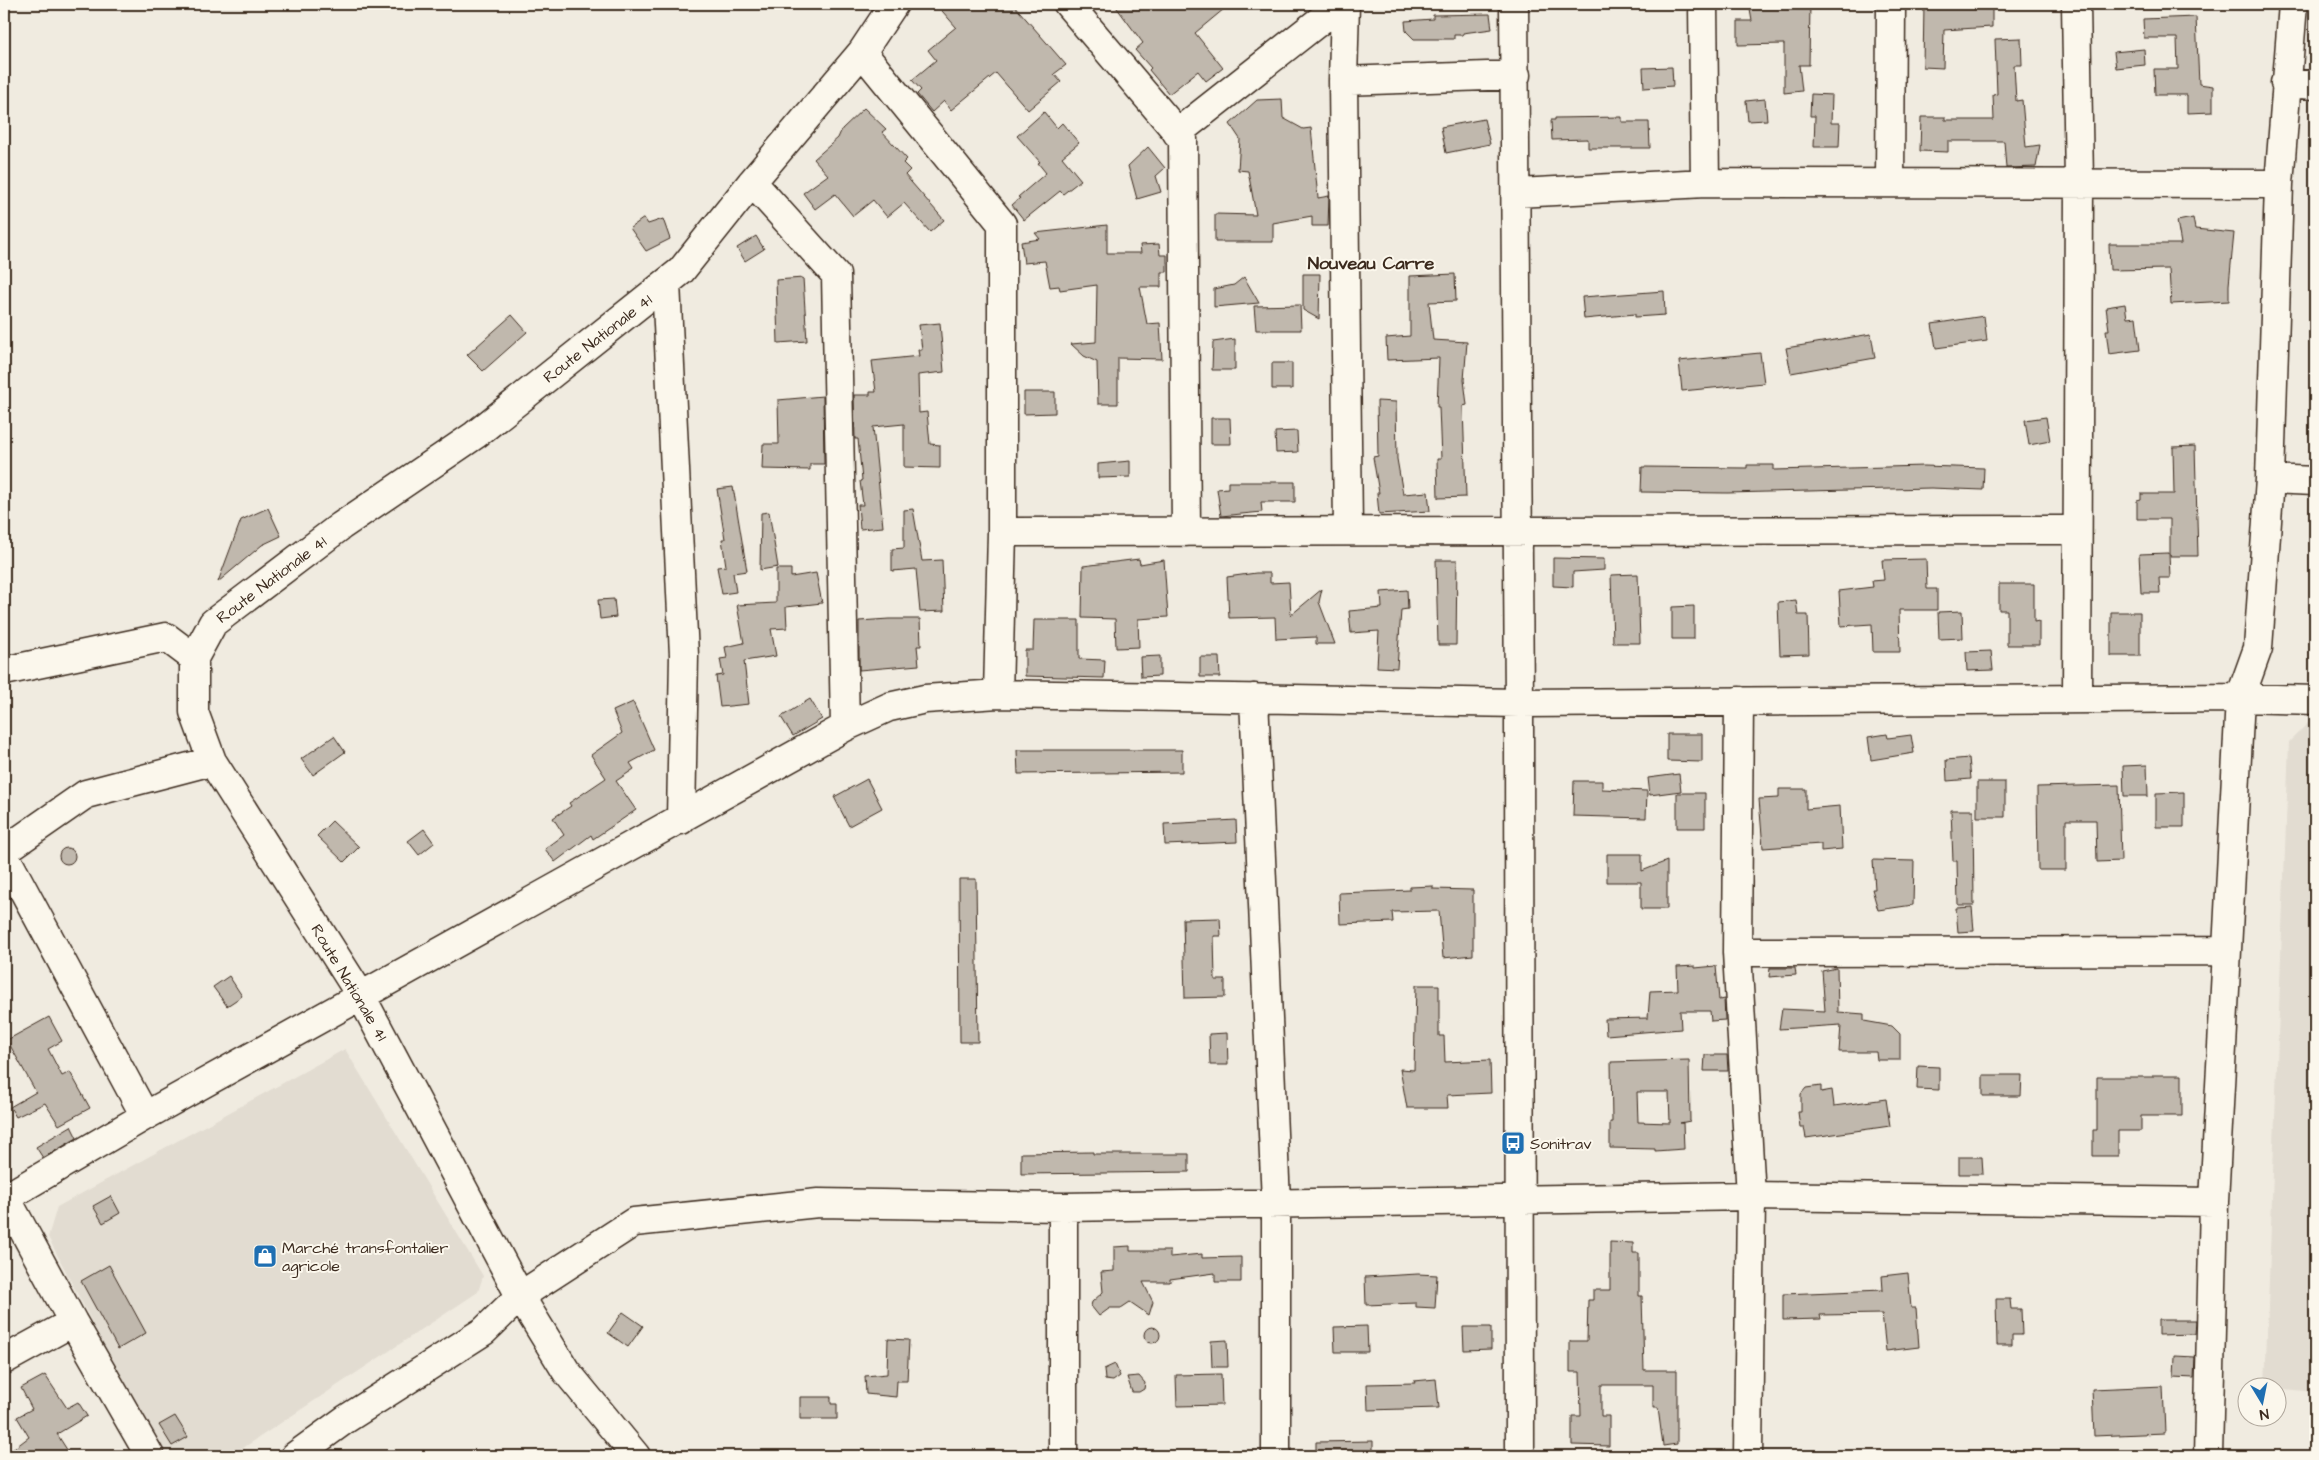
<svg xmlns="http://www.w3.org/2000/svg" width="2319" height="1460" font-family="'Architects Daughter',sans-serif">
<rect width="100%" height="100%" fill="#f0ebe0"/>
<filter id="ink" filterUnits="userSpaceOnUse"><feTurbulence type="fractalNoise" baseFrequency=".02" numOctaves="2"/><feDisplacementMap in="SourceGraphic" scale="10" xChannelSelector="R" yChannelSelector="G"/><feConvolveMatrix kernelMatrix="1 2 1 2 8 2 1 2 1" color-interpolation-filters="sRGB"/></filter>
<g filter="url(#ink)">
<path fill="#e2dcd1" d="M2311,720H2315V1392L2265,1387L2289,742Z
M345,1049L483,1276L478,1292L231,1456H161L48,1237L57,1207Z"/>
<path fill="#c0b8ad" stroke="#3b2a1e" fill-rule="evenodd" d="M936,4H1013L1066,65L1054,74L1061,82L1028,110L996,73L951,110L944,101L932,112L917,94L921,90L912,80L936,60L928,50L956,27Z
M1114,4H1230L1195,33L1223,68L1206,81L1198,71L1169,94L1149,70L1151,68L1135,50L1143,43Z
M1749,4H1810L1809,65H1799L1802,91L1784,93V44L1738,45V21H1752Z
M1924,4H1992V27L1944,30L1943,68L1923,67Z
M1490,14L1492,29L1463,33V35H1454V39H1414L1406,31L1405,21L1433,19V15Z
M2196,17L2199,84L2213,86V112L2187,113V95H2155L2154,69H2178L2177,38H2144L2143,19Z
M2021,38L2022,65H2014L2016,101L2022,100L2026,147L2040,145L2036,167L2006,168L2004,141H1948V152L1920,151L1921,117H1945V120H1994L1993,95L1997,94L1995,39Z
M2144,49L2145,65L2116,68L2114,52Z
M1672,67L1673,86L1644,88L1643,68Z
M1811,94L1832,95L1831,123H1840L1839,147H1814L1815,116H1810Z
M1282,99L1283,118L1303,129L1311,128L1318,198L1329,196L1328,226H1312V216L1273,223V242H1215V214L1256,215L1248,171L1238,170L1240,139L1230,124L1257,100Z
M1765,99L1767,120L1748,121L1746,101Z
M864,108L886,129L882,132L907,159L903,163L910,170L905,175L944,220L930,232L904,203L887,217L873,200L853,216L835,194L815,209L803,193L828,175L814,159L838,138L842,129Z
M1044,112L1057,128L1062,123L1079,143L1062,157L1081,180L1063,194L1060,191L1024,220L1012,205L1020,198L1018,197L1046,173L1038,163L1040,162L1017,136Z
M1622,117V122H1649L1650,148H1588V139L1552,140L1551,120H1555V118Z
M1484,119L1490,144L1446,153L1441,127Z
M1148,147L1165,168L1156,176L1161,192L1137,199L1128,166Z
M644,218L648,224L663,219L670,239L646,251L630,228Z
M2193,218L2195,229L2234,233L2229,285V301L2171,304L2169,269L2110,270L2109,244H2181L2177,221Z
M1107,225V253H1141L1140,245L1159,244L1160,255H1167V272H1161V287H1140L1147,324L1160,323L1162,359L1118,358V404H1098L1097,362L1084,356L1071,344L1096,342L1097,285L1060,290L1059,286L1050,287L1045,261L1024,263L1021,242L1040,239L1035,233Z
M756,236L764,249L745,261L737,248Z
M1303,274H1320L1319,319L1303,310Z
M1455,274L1456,301L1429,302L1433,340L1467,342L1464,380L1467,405L1463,406L1466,497L1438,498L1437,459H1441L1439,407H1437L1439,358L1387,360L1386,338L1410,336V276Z
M1244,277L1259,303L1214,307V289L1234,285Z
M803,278L807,341L778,343L776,280Z
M1664,291L1665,315L1635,317V314L1584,319L1582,297Z
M2125,304L2127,318L2136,317L2140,350L2109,354L2106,330H2109L2106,307Z
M1300,305L1301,330H1256L1254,306Z
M512,315L527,332L483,371L467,355Z
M1984,316L1987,341L1936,348L1932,324Z
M940,323L944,372L918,375L919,413L927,412L930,444L940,445V468L904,467V424L873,427L883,527L860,529L858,505H863L860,481L862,480L858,439H855L854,395H870V392H876L872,361L919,356L918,350H922L919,325Z
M1871,334L1875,358L1791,373L1786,348Z
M1235,339V370H1212L1213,342Z
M1760,353L1764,383L1682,391L1679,361Z
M1272,363H1292V389H1272Z
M1024,392H1055V413L1024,414Z
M823,396L824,464H810V470L762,469L763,444H779L778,400Z
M1377,401L1396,402L1397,459L1403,494L1428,492L1430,511L1379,514L1377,493H1379L1373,457L1378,456Z
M2046,417L2050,441L2029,445L2025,420Z
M1211,418H1230L1231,444H1211Z
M1297,431L1298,452L1276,453L1275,432Z
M2195,446L2198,556H2170V519H2137V501L2141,500V494H2174L2173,447Z
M1130,461V477L1098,478V464Z
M1747,465H1774V470L1924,466L1984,468L1983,490L1931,488L1727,493L1641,492L1642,467L1747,468Z
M1228,482H1295V502H1261L1262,512L1221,516L1217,489L1228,488Z
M733,487L747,571L733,573L736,592L722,594L717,567L726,566L722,539H725L717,489Z
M268,508L281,536L262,545L218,582L241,520Z
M913,509L922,561L942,560L944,611L920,612L916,569L892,571V549L904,548V510Z
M769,512L778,567L760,570L761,513Z
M2169,553L2170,578H2159L2160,593H2141L2139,554Z
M1553,558L1604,559V570L1573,572V587L1553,586Z
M1139,559L1140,564L1164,560L1168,617L1138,619L1139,647L1116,648L1115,619L1082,618L1083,566Z
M1926,559L1927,589H1937V610H1899L1900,652H1873L1872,624L1841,626L1839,591L1873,587L1872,581L1884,580L1882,560Z
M1436,560H1457L1456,645H1438Z
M776,569H791V577L816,573L822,603L786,607L787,628L771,629L776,656L744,661L749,704L720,707L716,676L723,675L720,659L727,658L725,647L744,643L737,605L776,603Z
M1256,573H1270V583L1289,582L1291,615L1322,589L1319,602L1335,644H1316V637L1276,639L1275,617L1229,618L1227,577Z
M1638,574L1640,643H1613L1611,575Z
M1999,584H2034V622L2039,621V645H2007V610H1999Z
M1407,590L1408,609L1401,610L1397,668L1377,667L1379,631L1351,633L1349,611L1382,608L1381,592Z
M614,599L616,617L600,619L598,600Z
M1796,600L1798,615H1808L1809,654L1780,655L1778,602Z
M1694,606V639H1672V607Z
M1962,611L1963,638L1939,639L1938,612Z
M2111,612H2140V656H2111Z
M889,619H920L921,646H917L919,665L859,670V621Z
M1034,620H1079V659L1105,660L1104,678L1025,676V650H1033Z
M1991,651L1993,670L1967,671L1966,652Z
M1160,656V676L1141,677L1140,657Z
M1200,657H1219L1220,677H1200Z
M810,699L822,719L793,736L781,717Z
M633,702L654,750L630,763L634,769L616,781L636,810L593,839L591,835L555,862L545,849L564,835L553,818L571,806L569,803L606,778L591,755L622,733L613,711Z
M1667,734H1702V762L1667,761Z
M1887,734L1888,738L1911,735L1914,753L1871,760L1868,737Z
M334,736L345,752L313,775L301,759Z
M1017,750H1182V772L1018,774Z
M1969,758L1971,779L1947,781L1946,760Z
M2147,765L2148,796H2124L2123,766Z
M1679,774L1681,791L1650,795L1648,778Z
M867,779L882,808L849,826L834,797Z
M1574,781H1602V789L1647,791L1646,818L1573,816Z
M1977,782H2005V817H1977Z
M2119,785L2121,861L2097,862L2096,820H2066V870H2038L2037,787Z
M1779,789H1806V809L1840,806L1842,849L1821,851V844L1763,848L1759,799L1779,798Z
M2184,792V827H2156V793Z
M1677,793H1705V828H1677Z
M1951,810H1973L1974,905H1958L1957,861H1953Z
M1236,820L1237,842L1165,845L1164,824Z
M332,821L359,847L344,862L317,836Z
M424,829L434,843L419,855L408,841Z
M59 856a8 8 0 1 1 16 0a8 8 0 1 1-16 0Z
M1607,854H1642V871L1667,861V909H1641V882H1607Z
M1873,860L1914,861L1913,905L1878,910L1872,889H1875Z
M959,879H976L978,1042H960Z
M1433,886V889L1473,890V955L1443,958L1439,911L1392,912L1393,922L1340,924L1339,893L1410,890V887Z
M1972,907L1974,931L1958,932L1956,908Z
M1220,918L1221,936H1214L1215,980H1225V997L1185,998L1183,919Z
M1695,966V968L1716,966L1719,1000L1724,999L1725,1020L1711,1021L1710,1011H1680L1681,1029L1606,1035L1605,1019L1648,1018L1650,991L1678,990L1677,967Z
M1770,968H1795L1796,975L1769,977Z
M1837,968L1838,1012L1864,1014V1021L1892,1026L1900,1034V1060H1877L1876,1052H1839L1841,1025L1779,1029L1782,1009L1825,1011L1822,971Z
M229,976L242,996L227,1006L213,987Z
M1416,985H1439V1036H1444L1445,1062L1490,1060L1491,1093L1447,1095L1448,1108H1407L1400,1069L1414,1070Z
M49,1017L62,1041L48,1049L62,1076L70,1072L90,1108L59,1125L45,1103L16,1117L10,1107L36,1092L7,1040Z
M1227,1033L1228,1065H1210L1209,1034Z
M1705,1055H1727L1728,1071H1704Z
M1689,1060L1690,1121L1680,1123H1683L1684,1149L1655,1151V1149L1610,1148V1122H1612L1611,1062ZM1637,1092H1669L1670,1123L1638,1122Z
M1918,1066L1939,1067V1090L1917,1089Z
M1983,1075H2022L2021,1096H1983Z
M2153,1075H2182V1116H2141V1131H2118V1156H2093V1130H2097V1077H2153Z
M1821,1086V1092L1832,1090L1834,1106L1886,1099L1890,1126L1806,1138L1804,1127H1800L1798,1112H1801V1094L1806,1088Z
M71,1126L77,1138L43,1158L36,1147Z
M1093,1152V1154H1189V1172L1021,1174V1153Z
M1959,1157H1982L1983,1174H1959Z
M111,1196L120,1213L103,1223L93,1206Z
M1610,1242L1633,1243V1253H1639V1296H1642L1644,1370H1677V1444L1663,1446L1658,1408H1653V1385H1601V1416H1609V1446L1572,1445V1416H1581L1580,1372H1570V1341H1587L1588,1300H1593V1290H1610Z
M1130,1246V1251H1170V1257L1202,1254V1258L1241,1257V1282H1215V1273L1170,1279V1282H1143L1153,1302L1149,1315L1130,1302L1121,1308H1110L1099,1316L1091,1306L1092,1302L1103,1292L1101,1272L1114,1271V1247Z
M109,1265L146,1333L118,1349L81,1281Z
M1908,1273L1911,1308H1916L1919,1347L1886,1351L1882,1314L1820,1315L1821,1319L1783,1320V1294L1883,1290L1882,1276Z
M1418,1274L1437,1275L1435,1308L1416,1307V1303L1366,1305L1365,1277Z
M1996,1299H2010L2011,1309H2021L2022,1335H2012V1345H1997Z
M623,1312L643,1326L628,1347L608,1333Z
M2158,1320H2196L2195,1334L2158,1335Z
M1367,1326L1368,1352H1335L1334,1327Z
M1144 1335a8 8 0 1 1 16 0a8 8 0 1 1-16 0Z
M1463,1327H1491V1349L1464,1350Z
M888,1339L909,1340L907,1381H897L896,1397L866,1394L865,1376L887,1374Z
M1227,1340L1228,1367H1212L1211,1341Z
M2175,1356L2195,1357L2194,1378L2174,1377Z
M1115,1364L1120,1376L1113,1381L1105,1380L1104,1369Z
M1221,1374L1222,1405L1177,1406L1176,1375Z
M45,1375L67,1408L78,1402L87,1416L57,1434L71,1456H4L29,1437L17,1417L32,1409L21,1388Z
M1139,1376L1145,1383L1144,1389L1139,1392H1132L1127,1377Z
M1436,1379L1439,1408L1368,1410L1367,1384L1415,1383L1414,1381Z
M2163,1386L2165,1433L2094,1436L2092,1389Z
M800,1397H831V1404H837V1419H800Z
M175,1416L188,1437L172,1446L159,1425Z
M1373,1441V1456H1316V1442Z"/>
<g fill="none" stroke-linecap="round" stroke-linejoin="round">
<g stroke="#3b2a1e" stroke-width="31">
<path id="minor" d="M1068,4L1183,139L1186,532
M1345,4L1343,81L1348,530
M1514,4L1519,703L1520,1456
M1703,4L1705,183
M2076,4L2079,182L2077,699
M862,52L1002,224V532L998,694
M1343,81L1516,75
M2285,83L2315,85
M1177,133L1341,4
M752,182L836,275L845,727
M1890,183L1891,4
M1517,193L1705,183L2279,184
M666,283L684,655L681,820
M2270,479L2315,481
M1002,532L2077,530
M4,671L166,637L194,658
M1254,698L1276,1202V1456
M1739,701L1737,952L1751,1196L1748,1456
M4,851L86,794L212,761
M4,854L145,1116
M1737,952L2227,951
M4,1194L73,1322L150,1456
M5,1198L145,1116L845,727L889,707L925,699L998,694L1519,703L2240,698L2315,700
M1063,1207V1456
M4,1360L73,1322
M295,1456L346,1419L484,1331L520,1296L634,1222L818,1203L1063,1207L1751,1196L2214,1202
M636,1456L566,1371L520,1296L361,996L212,761L194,712V658L213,623L341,526L475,435L681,271L752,182L862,52L894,4
M2208,1456L2214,1202L2240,698L2258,648L2270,479L2279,184L2293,4"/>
</g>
<use href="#minor" stroke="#fbf7ec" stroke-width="28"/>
</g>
</g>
<defs>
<g id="bus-square" transform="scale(1.25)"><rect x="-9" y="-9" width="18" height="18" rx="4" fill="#1f6fb2" stroke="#fbf7ec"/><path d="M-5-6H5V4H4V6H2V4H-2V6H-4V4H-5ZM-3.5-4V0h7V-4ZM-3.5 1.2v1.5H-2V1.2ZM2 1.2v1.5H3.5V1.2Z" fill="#fff"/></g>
<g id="shop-square" transform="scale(1.25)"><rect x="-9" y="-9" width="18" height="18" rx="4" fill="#1f6fb2" stroke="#fbf7ec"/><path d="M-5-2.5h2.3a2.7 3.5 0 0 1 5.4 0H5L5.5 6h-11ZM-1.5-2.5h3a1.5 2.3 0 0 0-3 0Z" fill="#fff"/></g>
</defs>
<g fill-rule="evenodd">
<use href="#bus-square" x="1513" y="1143"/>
<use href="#shop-square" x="265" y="1256"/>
</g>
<g text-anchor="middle" stroke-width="4" stroke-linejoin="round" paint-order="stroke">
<g font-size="16" fill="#3b2a1e" stroke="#fbf7ec">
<text transform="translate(597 338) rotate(-38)" y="6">Route Nationale 41</text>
<text transform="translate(271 579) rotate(-37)" y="6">Route Nationale 41</text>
<text transform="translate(350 982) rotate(59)" y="6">Route Nationale 41</text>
</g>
<g font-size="16" fill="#3b2a1e" stroke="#fbf7ec" text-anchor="start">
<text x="1530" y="1149">Sonitrav</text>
<text x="282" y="1253">Marché transfontalier<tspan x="282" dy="18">agricole</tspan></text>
</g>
<g font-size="18" font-weight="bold" fill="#3b2a1e" stroke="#fbf7ec">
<text x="1371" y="269">Nouveau Carre</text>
</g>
</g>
<rect width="2319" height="1460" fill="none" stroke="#fbf7ec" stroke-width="20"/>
<rect x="10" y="10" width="2299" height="1440" fill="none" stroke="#3b2a1e" stroke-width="2" filter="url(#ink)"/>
<g transform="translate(2262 1402) rotate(170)"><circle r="24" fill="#fbf7ec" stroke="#aea59a"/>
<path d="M0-4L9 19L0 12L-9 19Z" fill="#1f6fb2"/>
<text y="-8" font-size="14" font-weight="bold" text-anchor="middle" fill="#3b2a1e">N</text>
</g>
</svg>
